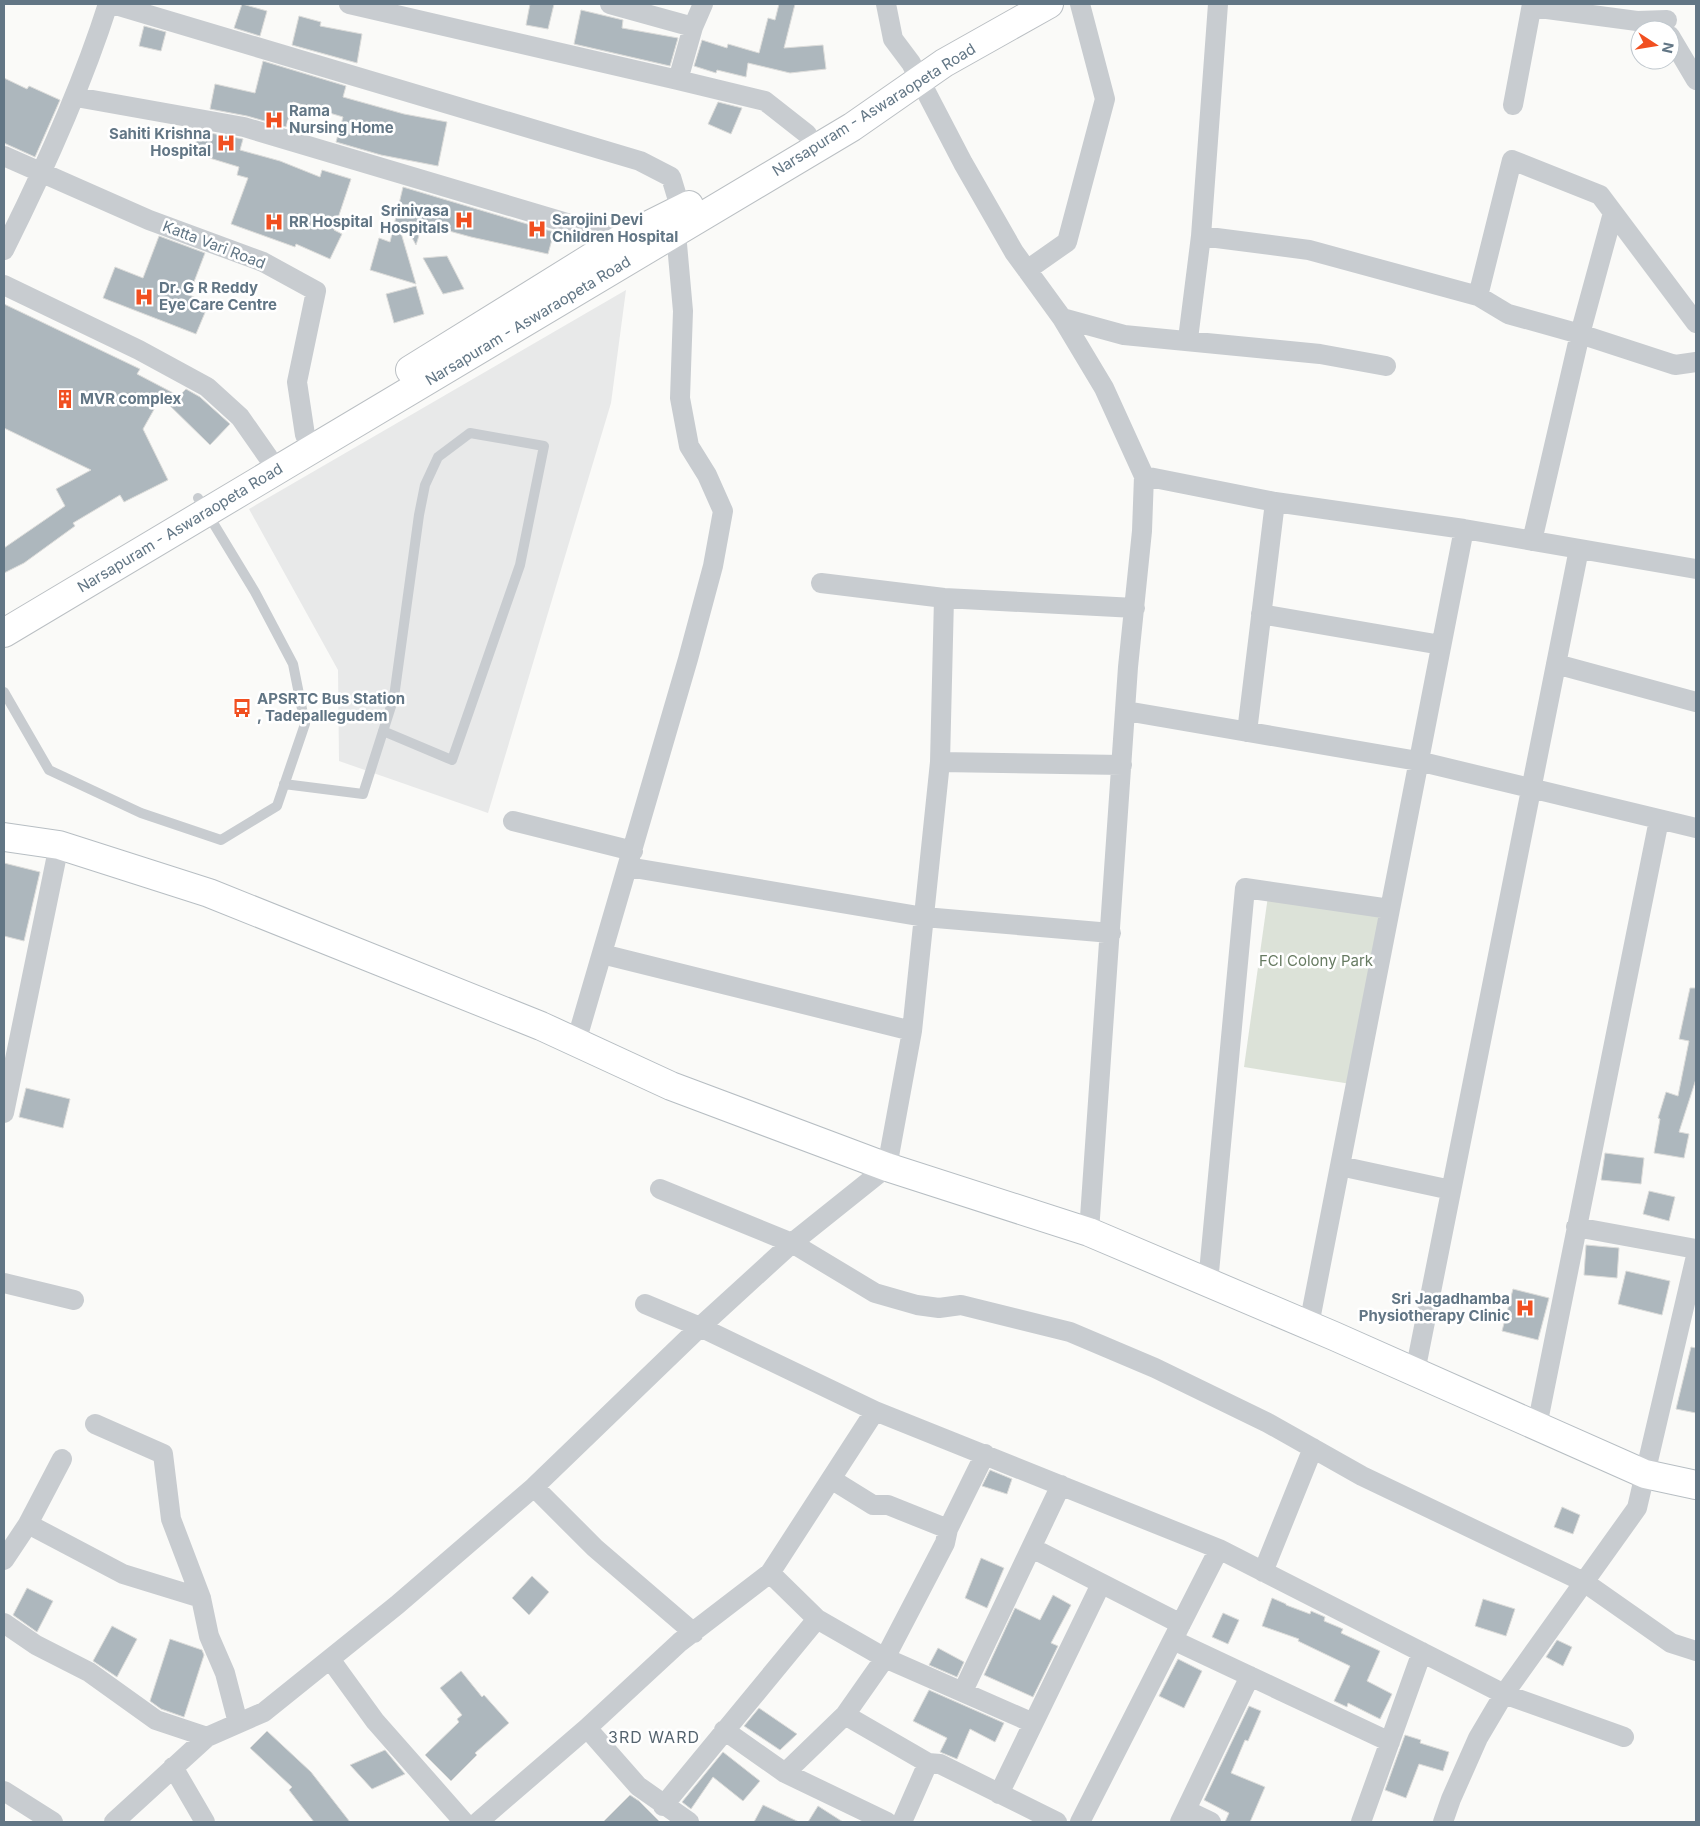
<svg xmlns="http://www.w3.org/2000/svg" width="1700" height="1826" font-family="Inter,sans-serif">
<rect width="100%" height="100%" fill="#fafaf8"/>
<path fill="#e8e9e9" d="M626,290L611,403L488,813L339,761L338,670L249,509Z"/>
<path fill="#dce2d8" d="M1268,896L1384,914L1351,1084L1244,1067Z"/>
<path fill="#adb7bd" stroke="#dcdcda" d="M242,4L267,11L260,36L234,28Z
M530,4H554L548,29L526,25Z
M779,4H795L784,48L823,45L826,69L790,73L748,63L746,77L717,70L716,73L694,66L702,40L727,48L728,44L759,53L768,18L775,20Z
M581,10L623,20L622,28L678,38L670,66L574,44Z
M299,16L321,22L320,26L362,34L357,63L292,45Z
M144,26L166,32L161,51L139,46Z
M263,61L346,86L343,97L404,114L447,122L438,166L381,155L336,142L343,117L293,102L286,127L247,116L210,109L215,84L255,93Z
M4,78L27,89L29,86L60,100L35,157L4,143Z
M718,102L742,108L731,134L708,124Z
M199,131L243,139L240,150L280,161L320,177L322,170L351,179L334,230L342,234L330,259L296,244L295,247L231,224L248,178L237,175L239,167L193,153Z
M403,187L554,232L548,254L471,237L431,226L432,228L422,226L416,245L404,223L399,226L416,284L370,270L379,238L390,242Z
M159,236L205,253L189,295L209,303L196,334L103,298L115,267L143,278Z
M447,256L464,289L443,294L423,258Z
M416,286L424,314L394,323L386,294Z
M4,304L140,369L137,374L179,396L186,389L200,397L230,424L210,445L161,397L143,429L168,480L124,502L120,495L73,523L75,526L24,563L4,573V548L65,506L56,489L91,470L4,428Z
M4,863L40,872L24,941L4,936Z
M1690,988H1696V1079L1679,1132L1689,1134L1684,1158L1654,1153L1660,1119L1658,1118L1666,1092L1678,1096L1689,1041L1679,1039Z
M26,1088L70,1099L63,1128L19,1117Z
M1605,1153L1644,1158L1641,1184L1601,1180Z
M1649,1191L1675,1197L1669,1221L1643,1214Z
M1586,1245L1619,1248L1617,1278L1584,1275Z
M1626,1271L1670,1281L1662,1315L1618,1304Z
M1513,1289L1549,1298L1538,1340L1502,1331Z
M1691,1347L1696,1348V1413L1676,1409Z
M990,1470L1012,1479L1007,1494L982,1486Z
M1562,1507L1580,1515L1573,1534L1554,1527Z
M981,1558L1004,1568L987,1608L965,1598Z
M532,1576L549,1592L529,1615L512,1598Z
M27,1588L53,1601L37,1632L13,1615Z
M1053,1595L1071,1605L1051,1643L1058,1646L1033,1697L984,1675L1015,1608L1040,1620Z
M1272,1598L1286,1604V1605L1310,1614L1311,1611L1325,1617L1324,1621L1343,1629L1341,1633L1380,1651L1367,1681L1392,1694L1380,1719L1348,1703L1347,1707L1334,1701L1350,1666L1298,1641L1299,1639L1262,1626Z
M1483,1599L1515,1609L1506,1636L1475,1626Z
M1223,1613L1239,1620L1228,1644L1212,1637Z
M112,1626L137,1639L117,1677L93,1661Z
M170,1639L202,1650L204,1655L184,1717L161,1709L150,1701Z
M1557,1640L1572,1647L1563,1666L1546,1657Z
M938,1648L964,1662L957,1677L929,1665Z
M1178,1659L1202,1671L1184,1708L1159,1696Z
M461,1671L482,1697L484,1695L509,1723L475,1753L477,1755L451,1781L425,1755L459,1722L457,1719L462,1715L440,1688Z
M929,1690L1004,1723L995,1742L970,1729L957,1759L940,1752L947,1738L913,1721Z
M1249,1706L1261,1711L1248,1741L1245,1740L1231,1773L1265,1787L1250,1822H1225L1229,1813L1204,1800Z
M759,1708L797,1734L780,1750L744,1726Z
M267,1731L311,1772L350,1822H314L289,1790L292,1787L250,1748Z
M1405,1735L1421,1740L1420,1743L1449,1752L1443,1771L1419,1764L1406,1798L1385,1790Z
M385,1750L405,1774L372,1789L350,1765Z
M723,1752L760,1781L743,1801L713,1777L691,1809L682,1802Z
M630,1795L639,1801L660,1822H603Z
M763,1805L799,1822H754Z
M818,1806L843,1822H808Z"/>
<g fill="none" stroke-linecap="round" stroke-linejoin="round">
<g stroke="#b7bec3" stroke-width="30">
<path id="secondary" d="M4,837L59,845L209,893L541,1026L671,1086L887,1167L1089,1232L1334,1336L1645,1474L1696,1485"/>
</g>
<g stroke="#babfc3" stroke-width="30">
<path id="primary" d="M410,370L621,239L689,205
M4,633L852,127L944,63L1049,4"/>
</g>
<path stroke="#c8ccd0" stroke-width="10" d="M4,692L49,770L141,813L221,840L277,806L305,724L293,664L255,592L198,498
M284,784L363,794L394,697L419,515L425,485L438,457L470,433L544,446L520,565L452,760L383,731"/>
<path stroke="#c8ccd0" stroke-width="20" d="M112,4L640,161L671,177L681,210
M349,4L678,80
M610,4L693,27
M703,4L693,27L678,80L765,101L807,134
M886,4L893,39L911,63L963,163L1014,252L1062,318L1104,388L1144,476L1142,531L1128,667L1089,1232
M1532,7L1637,21L1667,20
M1670,36L1696,80
M76,97L244,127L621,239
M1513,105L1532,4
M4,156L149,220L263,262L316,291L297,382L305,435
M1201,236L1309,250L1478,296L1512,160L1600,195L1696,323
M4,250C44,170 81,89 108,4
M1027,270L1067,242L1105,99L1080,4
M4,285L139,350L207,387L240,417L268,457
M1478,296L1508,314L1580,334L1675,365L1696,362
M1062,318L1124,335L1320,354L1386,366
M1188,339L1201,236L1218,4
M1144,476L1275,502L1464,529L1696,569
M1532,541L1580,334L1613,213
M821,583L944,598L1135,608
M1261,614L1441,645
M1556,664L1696,702
M1126,711L1418,761L1696,828
M1247,732L1275,502
M940,762L1122,765
M513,821L633,851
M628,867L924,917L1111,933
M602,954L912,1031
M576,1042L688,659L713,566L723,511L707,475L689,446L680,398L683,311L676,233
M4,1113L59,845
M1340,1166L1451,1190
M660,1189L792,1243L875,1293L917,1305L939,1308L961,1305L1070,1332L1155,1368L1268,1423L1362,1476L1584,1582L1671,1643L1696,1651
M1576,1227L1696,1249
M4,1283L74,1300
M1208,1283L1245,888L1390,909
M645,1304L700,1327L875,1411L1219,1549L1504,1694L1624,1737
M1309,1325L1464,529
M1415,1372L1579,549
M95,1424L163,1454L171,1519L201,1598L209,1636L225,1673L238,1723
M1537,1426L1659,820
M831,1479L873,1505H888L948,1529
M534,1487L595,1548L694,1633
M28,1524L62,1459
M1032,1548L1181,1624
M4,1560L28,1524L123,1574L201,1598
M1263,1572L1313,1448
M770,1573L817,1619L885,1658L1033,1723
M4,1623L36,1645L89,1672L156,1720L207,1737
M1173,1640L1390,1742
M330,1659L375,1721L464,1822
M963,1691L1061,1485
M845,1715L928,1763L940,1764L1057,1822
M587,1728L638,1786L689,1822
M724,1730L785,1773L887,1822
M173,1767L205,1822
M785,1773L845,1715L885,1658L945,1543L948,1529L985,1454
M4,1791L53,1822
M999,1794L1101,1584
M663,1806L817,1619
M1186,1810L1211,1822
M114,1822L207,1737L264,1712L397,1605L534,1487L700,1327L792,1243L887,1167L912,1031L940,762L944,598
M478,1822L587,1728L680,1642L770,1573L875,1411
M902,1822L928,1763
M1080,1822L1219,1549
M1180,1822L1250,1676
M1361,1822L1422,1652
M1443,1822L1451,1799L1478,1738L1504,1694L1637,1508L1696,1256"/>
<use href="#secondary" stroke="#fff" stroke-width="28"/>
<use href="#primary" stroke="#fff" stroke-width="28"/>
</g>
<defs>
<g id="hospital-bare" transform="scale(1.5)"><path d="M-5-5h3v3.5h4V-5h3V5h-3V1.5h-4V5h-3Z" fill="#f14f20" stroke="#fff" stroke-width="2.5" paint-order="stroke"/></g>
<g id="building-bare" transform="scale(1.5)"><path d="M-4-6H4V6H1V3H-1V6H-4ZM-2.5-4.3h1.7v1.8h-1.7ZM.8-4.3h1.7v1.8H.8ZM-2.5-1h1.7V.8h-1.7ZM.8-1h1.7V.8H.8Z" fill="#f14f20" stroke="#fff" stroke-width="2.5" paint-order="stroke"/></g>
<g id="bus-bare" transform="scale(1.5)"><path d="M-5-6H5V4H4V6H2V4H-2V6H-4V4H-5ZM-3.5-4V0h7V-4ZM-3.5 1.2v1.5H-2V1.2ZM2 1.2v1.5H3.5V1.2Z" fill="#f14f20" stroke="#fff" stroke-width="2.5" paint-order="stroke"/></g>
</defs>
<g fill-rule="evenodd">
<use href="#hospital-bare" x="274" y="120"/>
<use href="#hospital-bare" x="226" y="143"/>
<use href="#hospital-bare" x="464" y="220"/>
<use href="#hospital-bare" x="274" y="222"/>
<use href="#hospital-bare" x="537" y="229"/>
<use href="#hospital-bare" x="144" y="297"/>
<use href="#building-bare" x="65" y="399"/>
<use href="#bus-bare" x="242" y="708"/>
<use href="#hospital-bare" x="1525" y="1308"/>
</g>
<g text-anchor="middle" stroke-width="5" stroke-linejoin="round" paint-order="stroke">
<g font-size="15" fill="#627685" stroke="#fff">
<text transform="translate(874 110) rotate(-32)" y="5">Narsapuram - Aswaraopeta Road</text>
<text transform="translate(214 245) rotate(21)" y="5">Katta Vari Road</text>
<text transform="translate(528 321) rotate(-31)" y="5">Narsapuram - Aswaraopeta Road</text>
<text transform="translate(180 528) rotate(-31)" y="5">Narsapuram - Aswaraopeta Road</text>
</g>
<g font-size="15" font-weight="bold" fill="#627685" stroke="#fff" text-anchor="start">
<text x="289" y="116">Rama<tspan x="289" dy="17">Nursing Home</tspan></text>
<text x="211" y="139" text-anchor="end">Sahiti Krishna<tspan x="211" dy="17">Hospital</tspan></text>
<text x="449" y="216" text-anchor="end">Srinivasa<tspan x="449" dy="17">Hospitals</tspan></text>
<text x="552" y="225">Sarojini Devi<tspan x="552" dy="17">Children Hospital</tspan></text>
<text x="289" y="227">RR Hospital</text>
<text x="159" y="293">Dr. G R Reddy<tspan x="159" dy="17">Eye Care Centre</tspan></text>
<text x="80" y="404">MVR complex</text>
<text x="257" y="704">APSRTC Bus Station<tspan x="257" dy="17">, Tadepallegudem</tspan></text>
<text x="1510" y="1304" text-anchor="end">Sri Jagadhamba<tspan x="1510" dy="17">Physiotherapy Clinic</tspan></text>
</g>
<g font-size="15" fill="#677b62" stroke="#fff">
<text x="1316" y="966">FCI Colony Park</text>
</g>
<g font-size="16" letter-spacing="1" fill="#55646f" stroke="#fff">
<text x="654" y="1743">3RD WARD</text>
</g>
</g>
<rect width="1700" height="1826" fill="none" stroke="#627685" stroke-width="10"/>
<g transform="translate(1655 45) rotate(102)"><circle r="24" fill="#ffffff" stroke="#c0c8ce"/>
<path d="M0-4L9 19L0 12L-9 19Z" fill="#f14f20"/>
<text y="-8" font-size="14" font-weight="bold" text-anchor="middle" fill="#627685">N</text>
</g>
</svg>
